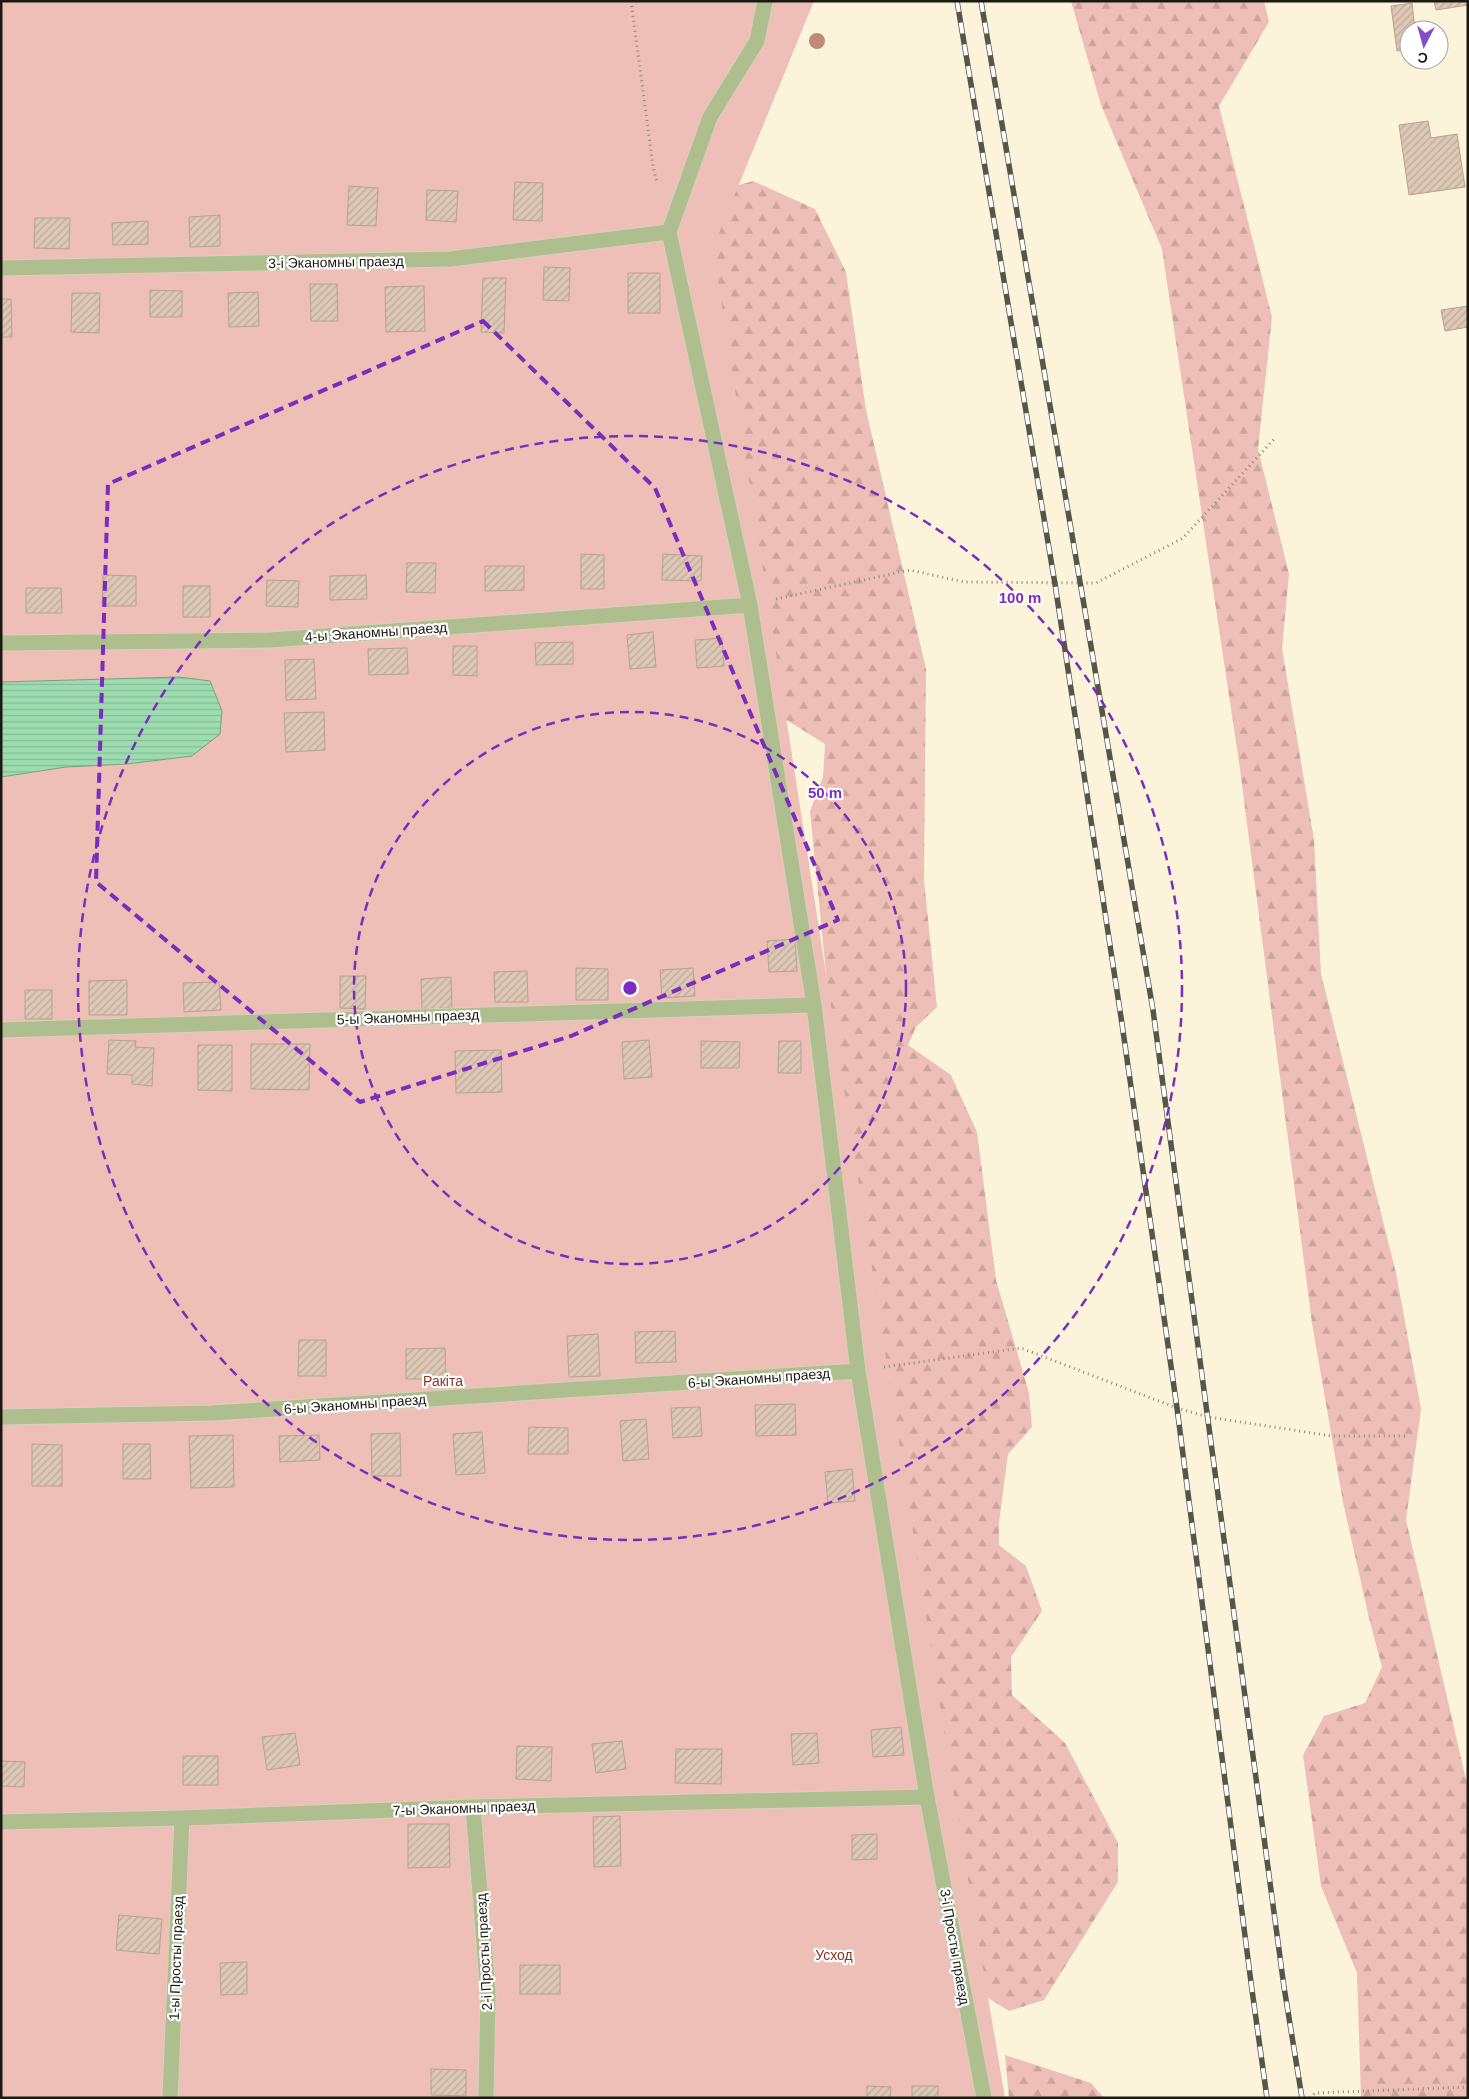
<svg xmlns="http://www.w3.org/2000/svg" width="1469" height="2099" font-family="Arial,sans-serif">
<defs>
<pattern id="forest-firs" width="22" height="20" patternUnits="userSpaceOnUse" patternTransform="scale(1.25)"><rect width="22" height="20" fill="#eebfb6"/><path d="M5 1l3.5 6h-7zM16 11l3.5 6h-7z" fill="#cca49b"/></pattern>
<pattern id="water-rules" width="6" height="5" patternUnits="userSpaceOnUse" patternTransform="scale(1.25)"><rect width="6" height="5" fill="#9cdcb0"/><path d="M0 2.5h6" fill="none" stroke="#86bc96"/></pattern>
<pattern id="building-hatch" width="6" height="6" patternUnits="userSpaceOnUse" patternTransform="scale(1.25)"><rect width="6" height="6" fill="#ddc7b5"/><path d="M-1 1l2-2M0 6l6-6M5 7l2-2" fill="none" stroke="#bdaa9b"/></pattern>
</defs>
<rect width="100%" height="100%" fill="#fcf4da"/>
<path fill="url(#forest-firs)" d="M1071,1H1264L1269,22L1219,106L1272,317L1258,449L1289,574L1282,648L1314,840L1321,974L1396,1273L1421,1409L1406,1520L1468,1788V2098H1361L1357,1973L1321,1886L1303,1755L1324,1716L1365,1703L1382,1667L1369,1618L1343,1502L1312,1323L1239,762L1162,249L1101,105Z
M753,181L815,209L846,272L866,410L926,669L924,880L937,1007L916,1027L908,1045L951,1075L977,1132L996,1280L1029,1393L1032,1427L1008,1454L999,1523V1545L1026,1566L1042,1611L1011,1657L1012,1695L1065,1743L1118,1843V1882L1044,2000L1009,2011L980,1993L836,1074L810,811L823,777L825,744L785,719L703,216L721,190Z
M1005,2055L1091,2083L1104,2098H1009Z"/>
<path fill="#eebfb6" d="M1,1H814L713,248L956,1808L1005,2098H1Z"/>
<path fill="url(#water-rules)" stroke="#76a280" d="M179,677L210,681L222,711L220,734L192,756L127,764L66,767L1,777V682Z"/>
<path fill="url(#building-hatch)" stroke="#b7a290" d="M1434,1H1468V5L1436,10Z
M1412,3L1415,30H1409V50L1397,51L1391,6Z
M1428,121L1431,138L1457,134L1465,187L1409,195L1399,125Z
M515,182L543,183L542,221L513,220Z
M349,186L378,188L376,226L347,225Z
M427,190L458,191L456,222L426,220Z
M220,215V246L190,247L189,217Z
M35,218H70L69,249L34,248Z
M148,221V244L113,245L112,223Z
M544,267L570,268L569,301L543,300Z
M628,273H660V313H628Z
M483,278H506L504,333L481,332Z
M310,284H337L338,321H311Z
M424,286L425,331L386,332L385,287Z
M150,290L182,291V317H150Z
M258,292L259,326L229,327L228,293Z
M72,293H100L99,333L71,332Z
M1,299H11L12,337H1Z
M1468,306V327L1445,331L1441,310Z
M581,554L604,555V589H581Z
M663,554L702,556L701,581L662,580Z
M407,563H436L435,593L406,592Z
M485,566H524V590L485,591Z
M103,575L136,576V606H102Z
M366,575L367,599L330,600V576Z
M267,580L299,581L298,607L266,606Z
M183,586H210V617H183Z
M26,588H61L62,613H26Z
M653,632L656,667L630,669L627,635Z
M722,638L724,666L697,668L695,640Z
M573,642V664L536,665L535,643Z
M453,646H477V676L453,675Z
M407,648L408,674L369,675L368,649Z
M314,659L316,699L286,700L285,660Z
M324,712L325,750L286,752L284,713Z
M795,939L797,971L769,972L767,941Z
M576,968L608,969V1000H576Z
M693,968L695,996L662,998L660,970Z
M527,971L528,1002H495L494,972Z
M340,976H366L365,1009L340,1008Z
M451,977L452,1008L422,1009L421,979Z
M127,980V1015H89V981Z
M219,982L221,1010L184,1012L183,983Z
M25,990H52V1019H25Z
M109,1040L136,1041L135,1047L154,1048L152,1086L132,1084V1075L107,1074Z
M649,1040L652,1077L624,1079L622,1042Z
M701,1041L740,1042L739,1068H701Z
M779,1041H801V1073H778Z
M251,1044H310L309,1090L251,1089Z
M198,1045H232V1091L198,1090Z
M501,1050L502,1092L456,1093L455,1051Z
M675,1331L676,1362L636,1363L635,1332Z
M598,1334L600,1376L569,1377L567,1336Z
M299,1340H326V1376H298Z
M445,1348L446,1379H406V1349Z
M795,1404L796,1435L756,1436L755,1405Z
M700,1407L702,1436L673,1438L671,1408Z
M646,1419L649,1459L623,1461L620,1421Z
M529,1427L568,1428V1454H528Z
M482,1432L485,1473L456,1475L453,1434Z
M400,1433L401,1476H372L371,1434Z
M233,1435L234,1487L191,1488L189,1436Z
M319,1435L320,1460L280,1462L279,1436Z
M32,1444L62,1445V1486H32Z
M123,1444H150L151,1479H123Z
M852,1469L855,1501L828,1503L825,1472Z
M901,1727L904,1755L873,1757L871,1730Z
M295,1733L300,1765L267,1770L262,1737Z
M817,1733L819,1763L793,1765L791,1734Z
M622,1741L626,1769L596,1773L592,1744Z
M517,1746L552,1747L551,1781L516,1779Z
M676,1749H722L721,1784L675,1783Z
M183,1756H218V1785H183Z
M1,1761L25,1762L24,1787L1,1786Z
M620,1816L621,1866L594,1867L593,1817Z
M408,1824H449L450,1867L408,1868Z
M877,1834V1859L852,1860V1835Z
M119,1915L162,1919L159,1954L116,1950Z
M247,1962V1994L221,1995L220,1963Z
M520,1965H560V1994H520Z
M431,2069L466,2070V2096L431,2095Z
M867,2086L891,2087L890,2098H867Z
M912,2086H938V2098H912Z"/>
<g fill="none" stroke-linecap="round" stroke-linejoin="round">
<g stroke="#d8d1ba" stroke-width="17">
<path id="lane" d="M765,1L757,41L710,117L669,232L750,605L814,1005L858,1371L927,1797L984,2098
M1,268L450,259L669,232
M1,643L270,640L750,605
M1,1030L814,1005
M1,1417L213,1413L858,1371
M473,1807L488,1993L486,2098
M1,1822L182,1818L473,1807L927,1797
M170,2098L182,1818"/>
</g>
<path stroke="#908b79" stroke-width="3" stroke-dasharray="1 4" stroke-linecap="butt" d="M631,1L653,166L657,183
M776,599L910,570L964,582L1096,583L1183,538L1275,438
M884,1367L1021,1348L1177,1408L1208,1417L1332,1436H1406
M1310,2098L1315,2093L1468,2087"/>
<use href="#lane" stroke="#aebe8e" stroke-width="15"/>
<g stroke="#585446" stroke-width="5.5">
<path id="rail" d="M957,1L1055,584L1122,1024L1177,1408L1252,1990L1267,2098
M981,1L1153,1010L1284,1987L1302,2098"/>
</g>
<use href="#rail" stroke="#fff" stroke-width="4" stroke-dasharray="11" stroke-linecap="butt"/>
</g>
<circle fill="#bd8b78" cx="817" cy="41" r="8"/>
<path fill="none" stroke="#7b2cbf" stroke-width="4" stroke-dasharray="10 6" stroke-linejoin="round" d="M483,321L655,488L838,920L571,1036L360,1102L96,882L108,484Z"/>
<g fill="none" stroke="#7b2cbf" stroke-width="2.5" stroke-dasharray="9 6">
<circle cx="630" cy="988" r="276"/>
<circle cx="630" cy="988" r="552"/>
</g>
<g text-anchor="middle" stroke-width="4.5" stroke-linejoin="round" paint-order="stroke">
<g font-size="14" fill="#1c1910" stroke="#fff">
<text transform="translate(336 262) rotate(-1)" y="5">3-і Эканомны праезд</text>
<text transform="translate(376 632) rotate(-4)" y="5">4-ы Эканомны праезд</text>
<text transform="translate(408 1017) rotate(-2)" y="5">5-ы Эканомны праезд</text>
<text transform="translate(759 1378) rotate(-4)" y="5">6-ы Эканомны праезд</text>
<text transform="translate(355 1404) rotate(-4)" y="5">6-ы Эканомны праезд</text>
<text transform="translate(464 1808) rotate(-2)" y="5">7-ы Эканомны праезд</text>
<text transform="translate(955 1947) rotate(80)" y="5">3-і Просты праезд</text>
<text transform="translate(484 1952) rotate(-93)" y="5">2-і Просты праезд</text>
<text transform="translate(176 1958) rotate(-88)" y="5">1-ы Просты праезд</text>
</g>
<g font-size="14" fill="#8a3527" stroke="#fff">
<text x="443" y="1386">Ракіта</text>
<text x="834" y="1960">Усход</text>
</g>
</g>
<circle cx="630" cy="988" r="8" fill="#7b2cbf" stroke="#fff" stroke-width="2.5"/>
<g font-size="15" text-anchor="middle" font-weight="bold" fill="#7b2cbf" stroke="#fff" stroke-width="4.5" stroke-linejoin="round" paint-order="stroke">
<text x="1020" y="603">100 m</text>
<text x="825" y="798">50 m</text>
</g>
<rect width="1469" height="2099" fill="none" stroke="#1c1910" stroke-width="5"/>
<g transform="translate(1424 45) rotate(186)"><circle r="24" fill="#ffffff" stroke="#a4a39f"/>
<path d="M0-4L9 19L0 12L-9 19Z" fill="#804ec6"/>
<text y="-8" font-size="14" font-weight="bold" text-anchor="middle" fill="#1c1910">С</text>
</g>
</svg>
